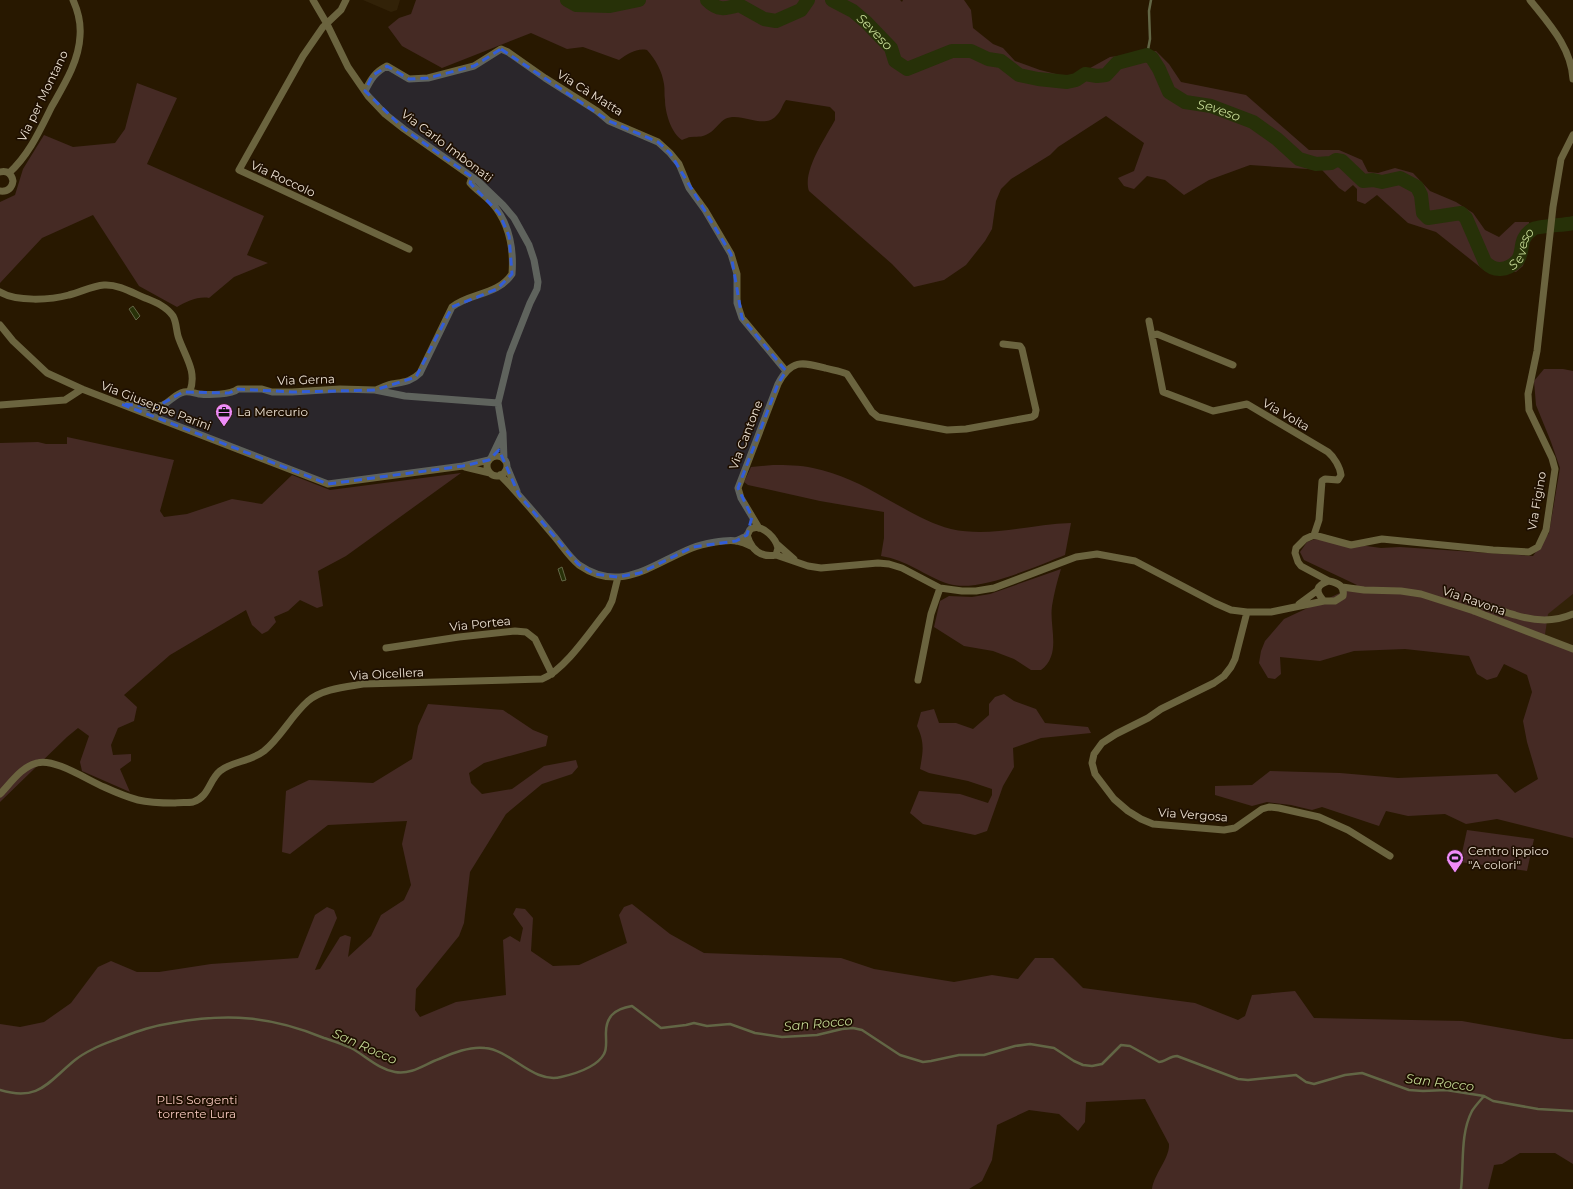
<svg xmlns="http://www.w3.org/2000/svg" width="1573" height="1189" font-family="Montserrat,sans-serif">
<rect width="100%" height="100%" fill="#281800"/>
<path fill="#322208" d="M363,0H400L397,10L391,12Z
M1573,594V646L1545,635L1547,614Z"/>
<path fill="#452a24" d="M416,0H900L902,2L903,0H964L971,10L973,28L993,44L1003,48L1015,61L1040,70L1072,78L1110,57L1156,51L1169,64L1181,82L1246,95L1309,150H1339L1362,160L1368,172L1378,173L1395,168L1413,173L1430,191L1456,202L1473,213L1485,230L1499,237L1515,222H1529L1531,234L1523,266L1516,272L1485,271L1436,232L1408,223L1377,195L1365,204L1357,201V189L1353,185L1345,192L1339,188L1322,170L1250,165L1209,180L1184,195L1165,180L1147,176L1134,189L1124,186L1118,178L1134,171L1144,143L1106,116L1058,147L1050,155L1011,179L1001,189L996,201L992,229L985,241L966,265L944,280L914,287L892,264L809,191C802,171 826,137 835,120V112L830,107L786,100C782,105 781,112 776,116C763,130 741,111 725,119C720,122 716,128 711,132C701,138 701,136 691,137C688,137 685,139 682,140C671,133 665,112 665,100C664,95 665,89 664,84C662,71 656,60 647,50C636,48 628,54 619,60L583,47L567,49L531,33L442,68L402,46L388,27L399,18L411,14Z
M137,83L177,98L147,164L264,216L247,255L268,263L234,277L209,298C198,296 186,302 177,307L139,286L93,215L42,238L0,283V202L15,195L23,169L44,135L73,147L115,143L125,129Z
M1544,369H1563L1573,371V594L1548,614L1545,635L1573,646V838L1497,819L1466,824L1445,814L1408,816L1386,811L1379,826L1322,807L1312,810L1291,805L1267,802L1252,806L1215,795V786L1252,785L1270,771L1340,773L1398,778L1497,774L1515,793L1538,779L1527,742L1523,721L1532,692L1527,675L1504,664L1497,677L1487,680L1477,674L1469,656L1405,649L1354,651L1320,661L1280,657L1281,674L1275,679L1268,678L1259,663L1261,651L1265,641L1284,619L1357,585L1304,560L1300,552L1307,542L1315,539L1381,548L1400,547L1533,556L1549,533L1560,468L1551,442L1536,405L1534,381Z
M67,437L174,460L160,511L164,517L187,514L232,499L262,504L292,475L330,490L461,473L346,556L318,571L323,606L317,608L300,600L288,611L274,617L276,622L268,631L262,634L252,625L246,610L170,655L124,695L137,707L134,721L118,728L111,745L113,755L131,754V761L120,769L130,792L82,771L80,762L89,736L78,728L67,737L0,802V443L38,442L46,444H67Z
M773,465C786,465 800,465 813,468C838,473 863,485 885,498C906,509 927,523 951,529C991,538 1031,524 1071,523L1065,555C1037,566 978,593 949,584C924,576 908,560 881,556L884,538V512L820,501L748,485L744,482L751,467Z
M1061,569C1057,581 1054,594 1052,606C1049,627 1062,654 1041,670H1031L1014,659L993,651L964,646L934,627L940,601L949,596L972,597L990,594Z
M1004,694L1014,701L1036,709L1045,723L1088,727L1091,733L1041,738L1013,748L1014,767L1003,786L987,831L975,835L923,824L910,813L919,791L960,794L988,803L992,795V789L968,781L929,773L920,769C923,751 925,743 917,726L921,712L934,709L939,723H956L973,729L989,715V704L995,697Z
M428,704L503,710L533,730L548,736L546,746L484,763L469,773L471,783L482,794L512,789L544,766L576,760L578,767L572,774L542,784L506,814L470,872L464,923L459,936L416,989L415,1010L420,1017L456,1002L506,995L503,940L510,936L520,942L523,928L513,914L516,908L525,909L533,918L531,951L553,966L579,965L627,943L619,915L624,907L632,904L670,934L704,953L841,958L874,969L954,982L992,975L1018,979L1035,958H1053L1083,988L1195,1003L1238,1020L1245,1016L1252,995L1295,991L1314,1018L1462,1021L1564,1039H1573V1164L1555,1153H1520L1502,1164L1494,1165L1488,1189H1152C1154,1174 1170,1158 1169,1144L1145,1099L1086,1102L1085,1122L1078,1131L1059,1114L1029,1110L997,1125L992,1160L982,1181L969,1189H0V1024L20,1027L44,1022L71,1003L98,967L111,961L137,972H159L211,964L298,958L315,915L327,907L334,910L337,918L315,970L320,969L340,937L345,935L351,937L348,957L371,936L381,915L404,900L411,885L402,844L407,821L328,825L290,854L282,852L286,791L309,780L373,783L412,759L418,726Z
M1467,830L1534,839L1527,871L1460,862Z"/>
<path fill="#273108" stroke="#626645" d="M133,306L140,316L136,320L129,309Z
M562,567L566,580L562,581L558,569Z"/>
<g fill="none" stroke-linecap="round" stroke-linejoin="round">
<path stroke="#626645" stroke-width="2.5" d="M1147,55L1150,39L1149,11L1151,0
M0,1090C39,1102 48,1082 75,1060C80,1056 87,1052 93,1049C100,1045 109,1042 117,1039C136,1032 151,1026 172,1023C228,1013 271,1016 324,1038C333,1041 343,1044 351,1048C366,1056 378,1069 395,1072C412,1075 425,1064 439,1059C453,1053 470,1046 485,1048C511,1050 533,1084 561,1077C574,1074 597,1067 604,1054C607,1049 606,1042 606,1036C605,1017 614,1009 632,1006L661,1028L686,1025L694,1023L707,1026L730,1024L755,1033L782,1037L817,1035L842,1029L853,1028L862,1030L900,1055L923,1062L931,1061L959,1055H984L1015,1046L1030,1044L1054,1048L1074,1061L1083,1065L1092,1066L1102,1064L1121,1045L1130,1046L1159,1062C1165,1062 1170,1056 1177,1056L1238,1079L1248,1080L1296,1075L1306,1082L1314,1084L1345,1075L1362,1073L1409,1090L1423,1091L1446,1090L1484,1096L1493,1101L1538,1109L1573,1111
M1461,1189C1464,1164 1460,1134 1472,1111C1475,1106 1480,1101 1484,1096"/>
<g stroke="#273108" stroke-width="14">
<path d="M567,0L576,5L610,6L639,0"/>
<path d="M707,0C718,11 725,9 739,5L764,19L776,21L801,10L808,0"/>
<path id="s1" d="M832,0L853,11L866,22L891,48L895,61L907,69L952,51H971L988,59L1001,61L1019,75L1038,79L1067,82L1076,80L1085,74L1097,76L1106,75L1117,63L1147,55L1152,58L1159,69L1169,92L1185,102L1211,106L1253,122L1277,139L1299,159L1316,164L1331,163L1336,160L1342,161L1363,181L1373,180L1382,182L1400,178L1417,187L1421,195L1423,213L1428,218L1461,213L1466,218L1485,262C1494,272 1507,271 1517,261C1525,252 1517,239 1533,229C1538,226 1565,225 1573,223"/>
</g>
<path stroke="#6b643f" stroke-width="7" d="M313,0L327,24L348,67L368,96L385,114L404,129L478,181L503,205L514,218L529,245L534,260L538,282L537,289L530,303L510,354L498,403L503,433L504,459
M346,0L341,10L323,27L303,56L239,170L409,249
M1530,0C1549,24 1571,47 1573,79
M365,91C371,79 375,72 387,66L409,79L428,78L474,66L501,49L508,52L545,78L597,111L609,121L658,142L670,153L679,164L689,188L705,210L731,254L737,274V303L742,318L786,371
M0,172C7,170 12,174 13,181C12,188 8,192 0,191
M9,173C29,155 40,130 52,106C64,85 79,61 80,36C81,24 78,11 73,0
M0,292C16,302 51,300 69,295C81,292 92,286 104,285C118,284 133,293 145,298C155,302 166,306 173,316C177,323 176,332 179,339C186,358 197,372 190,391
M1149,321L1163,392L1213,411L1247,404L1328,452C1334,457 1340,467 1341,475L1338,480L1325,479L1322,481L1319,520L1314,535
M0,325L13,341L47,373L82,389L328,484L463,466L489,460
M1152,336L1157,334L1233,365
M376,390C381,388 387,385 392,384C403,382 411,382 420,373L452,307C471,292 497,296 512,274C514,248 509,222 491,202C484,195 476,190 470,183L472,177
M129,404C139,405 154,409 163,405C171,401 175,394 184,392C189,391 194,393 199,394C208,395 231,395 238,389H262L272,392H292L340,389L375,390L405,396L498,403
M0,405L65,400L82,389
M487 466a10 10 0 1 1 20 0a10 10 0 1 1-20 0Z
M491,458L502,435
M465,467L490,473
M507,467L517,491
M500,475C519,494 536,515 553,535C561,544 569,557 579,565C621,594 652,564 692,548C702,544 726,539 737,541C742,542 747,544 751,546
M759,528L741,498L738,488L778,384C791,359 802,362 825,368C832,370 840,371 847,374L872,412L878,417L947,430L966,429L1032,417L1035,415L1036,410L1022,349L1020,346L1003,344
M736,541C739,539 746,537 747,535C750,532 748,529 753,528C764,525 776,539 778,548L776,555C760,558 751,549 747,535
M777,544L794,559
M776,555L808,566L821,568L878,563L889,564L902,568L940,588L962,591H976L994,588L1076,557L1097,554L1135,561L1215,603L1231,610L1247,612H1271L1324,601
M1329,581L1301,566L1298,562L1295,553L1296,548L1305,539L1314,535L1351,545L1382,539L1493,550L1529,552L1538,547L1546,530L1555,469L1552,458L1529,410L1528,394L1537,351L1553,207L1561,159L1573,135
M1329,581C1338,583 1345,586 1343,596L1335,601H1324C1314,590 1317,585 1329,581Z
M1342,587L1364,590L1401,591L1421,594L1474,611L1573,649
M1299,604L1318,590
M1474,611L1480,605C1492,606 1503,612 1515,615C1534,621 1555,622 1573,614
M1247,612L1235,659L1231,667L1224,676L1214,683L1161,709L1148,718L1116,734L1102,743L1094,754L1092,763L1095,774L1114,799L1128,811L1141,819L1153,824L1224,830L1235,828L1262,809L1269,807L1279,808L1319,817L1348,830L1390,856
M386,648L459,637L515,631L526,632L535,639L552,674
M918,680L931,614L940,588
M0,794C10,784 22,766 37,763C55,758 87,780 104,787C115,792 127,797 138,800C150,803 162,803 175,803C180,802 188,803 193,802C209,797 209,780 220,771C232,761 250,762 264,751C281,737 291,716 308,701C322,689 345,687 363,684L542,679C565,670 591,630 608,609L612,601L618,577"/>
</g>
<path fill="#325dd8" fill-opacity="0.2" stroke="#325dd8" stroke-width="3" stroke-dasharray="8 5" stroke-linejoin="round" d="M501,49L609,121L658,142L670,153L731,254L742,318L786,371L778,384L738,488L752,517L747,535L736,541L693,547L640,573L618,577L594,574L578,564L519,495L499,450L489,460L463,466L328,484L121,404L156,407L183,392L229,393L238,389L292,392L375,390L416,377L452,307L497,289L512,274L509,236L499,213L470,183L472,177L404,129L365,91L372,76L387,66L409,79L428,78L474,66Z"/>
<defs>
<g id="office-pin" transform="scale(0.9)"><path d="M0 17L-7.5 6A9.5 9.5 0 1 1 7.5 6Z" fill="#ee8cf8" stroke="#1e0f00"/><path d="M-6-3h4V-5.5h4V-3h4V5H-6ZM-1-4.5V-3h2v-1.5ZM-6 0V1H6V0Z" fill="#111"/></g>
<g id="stadium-pin" transform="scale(0.9)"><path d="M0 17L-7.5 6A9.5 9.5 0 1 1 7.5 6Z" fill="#ee8cf8" stroke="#1e0f00"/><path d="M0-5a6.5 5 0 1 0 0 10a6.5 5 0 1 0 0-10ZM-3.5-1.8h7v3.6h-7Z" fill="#111"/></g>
</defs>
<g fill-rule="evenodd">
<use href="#office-pin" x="224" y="412"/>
<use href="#stadium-pin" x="1455" y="858"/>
</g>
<g text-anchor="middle" stroke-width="3.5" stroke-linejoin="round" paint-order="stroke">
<g font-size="12" fill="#ede2d3" stroke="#1e0f00">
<text transform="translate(590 93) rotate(32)" y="4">Via Cà Matta</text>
<text transform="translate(43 96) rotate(-64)" y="4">Via per Montano</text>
<text transform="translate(447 146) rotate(37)" y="4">Via Carlo Imbonati</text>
<text transform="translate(283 179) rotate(25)" y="4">Via Roccolo</text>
<text transform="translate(306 380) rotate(-2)" y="4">Via Gerna</text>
<text transform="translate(156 406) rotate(21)" y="4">Via Giuseppe Parini</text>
<text transform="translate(1286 415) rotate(30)" y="4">Via Volta</text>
<text transform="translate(746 435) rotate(-69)" y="4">Via Cantone</text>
<text transform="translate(1537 501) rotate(-80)" y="4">Via Figino</text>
<text transform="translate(1474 601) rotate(19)" y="4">Via Ravona</text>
<text transform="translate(480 624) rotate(-6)" y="4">Via Portea</text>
<text transform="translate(387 674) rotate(-3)" y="4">Via Olcellera</text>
<text transform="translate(1193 815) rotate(4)" y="4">Via Vergosa</text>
</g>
<g font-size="12" fill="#ede2d3" stroke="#1e0f00" text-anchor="start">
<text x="237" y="416">La Mercurio</text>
<text x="1468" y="855">Centro ippico<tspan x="1468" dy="14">"A colori"</tspan></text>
</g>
<g font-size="12" fill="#f6c7bd" stroke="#1e0f00">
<text x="197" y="1104">PLIS Sorgenti<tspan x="197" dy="14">torrente Lura</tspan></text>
</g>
<g font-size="13" font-style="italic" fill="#c3d793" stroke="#1e0f00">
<text dy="5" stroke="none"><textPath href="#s1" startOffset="54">Seveso</textPath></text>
<text dy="5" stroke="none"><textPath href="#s1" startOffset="462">Seveso</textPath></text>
<text dy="5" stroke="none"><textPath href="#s1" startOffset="860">Seveso</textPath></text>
<text transform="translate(818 1023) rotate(-5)" y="5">San Rocco</text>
<text transform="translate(365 1046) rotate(24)" y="5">San Rocco</text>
<text transform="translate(1440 1082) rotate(7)" y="5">San Rocco</text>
</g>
</g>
</svg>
